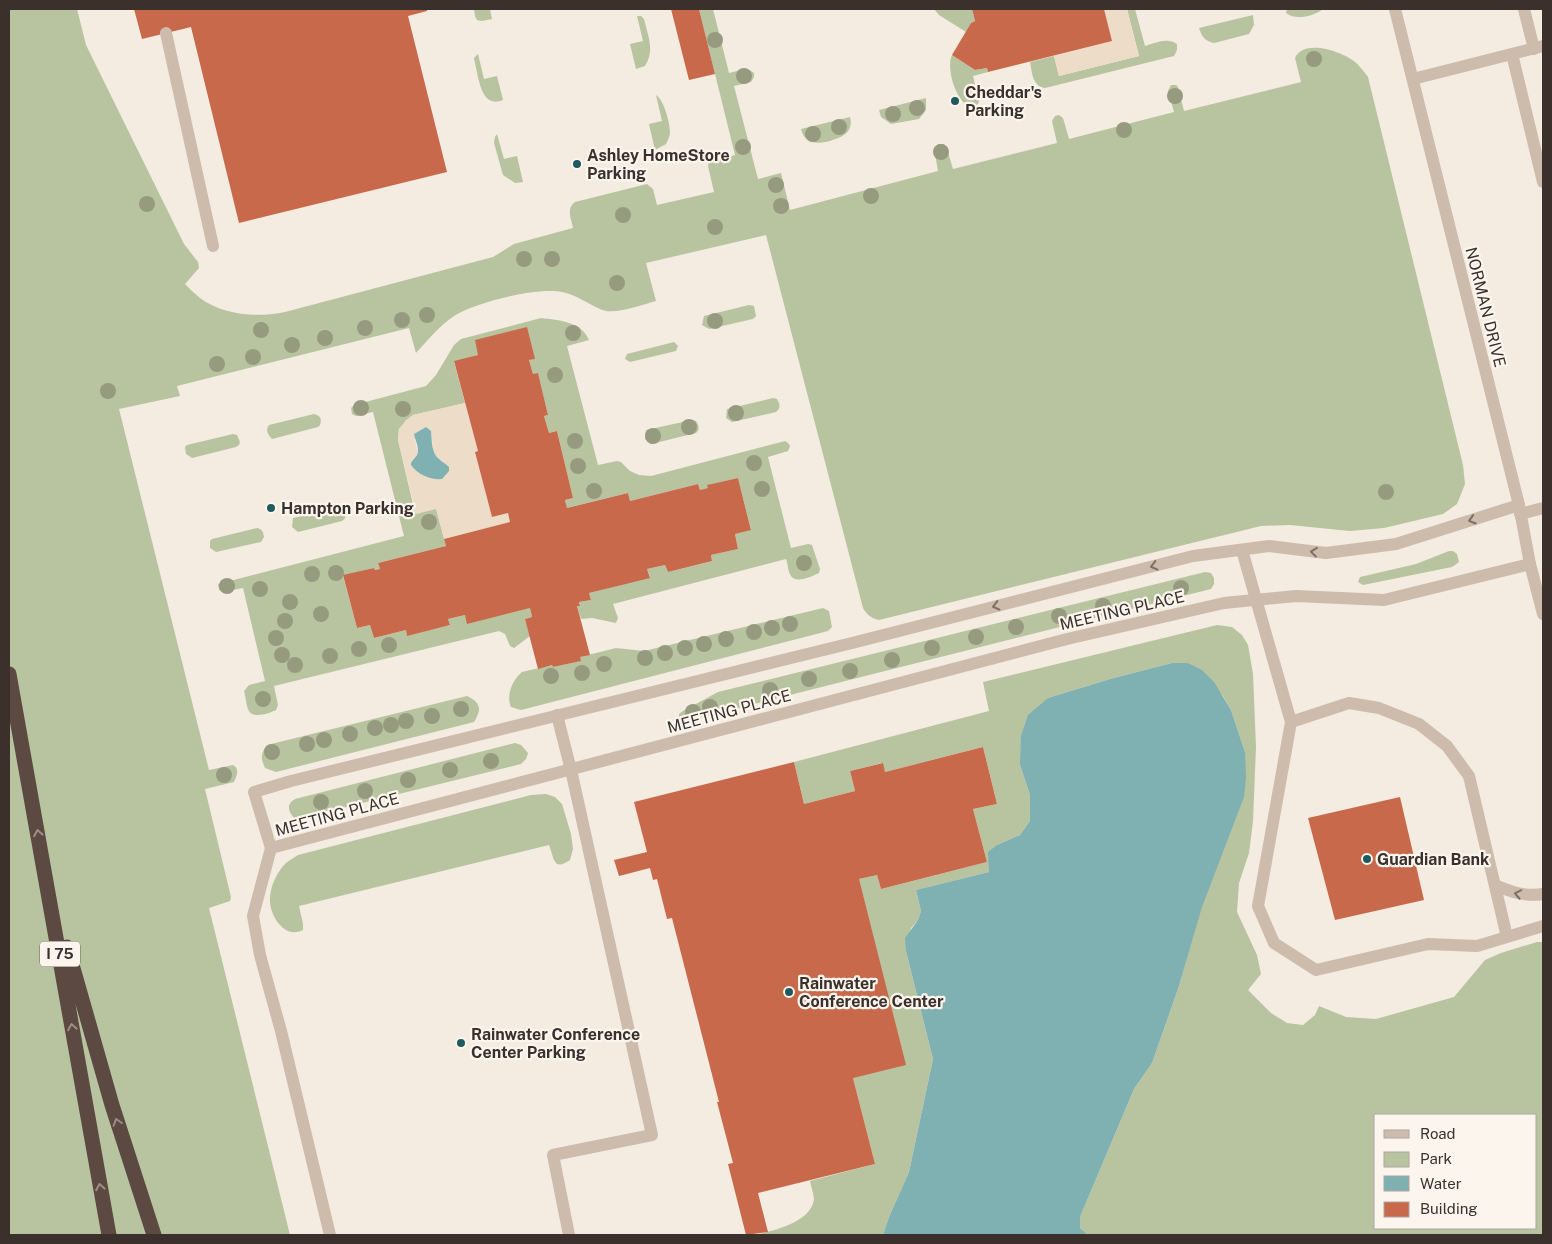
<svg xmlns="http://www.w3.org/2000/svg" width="1552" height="1244" font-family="'Public Sans',sans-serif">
<rect width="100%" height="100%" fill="#f4ebe1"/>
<path fill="#b8c4a0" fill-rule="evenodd" d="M9,9H77L86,45L184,244L198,262L199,268L185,284C190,289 195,294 200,298C222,315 258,318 285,312L493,257L514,244L573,228C571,218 566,209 575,202L647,184L653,189L657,205L714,192L708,166L709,161L735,155L699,9H713L729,73C738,71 747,67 754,73V77L751,82L734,86L758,179L781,173L790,210L938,171L934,148L938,144H944L947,149L953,169L1057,143L1052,121L1055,116L1059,115L1063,118L1069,139L1174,112L1168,91L1171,85H1176L1178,87L1184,111L1301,82L1295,58C1304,38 1343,52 1355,62C1360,66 1364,72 1368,77L1463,465L1465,484L1457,504L1443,514L1384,528L1350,531L1290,525L1261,526L879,620C871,618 867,615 863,608L766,235L646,263L656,301C641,305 613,316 600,309C587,303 576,295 562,292C537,287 476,302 454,316C439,326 428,340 416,353L409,328L177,386L180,396L119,409L209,770L233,765C240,769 237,775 234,782L205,789L231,897L230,901L209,908L290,1235H9Z
M474,9H490L492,19L482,21L477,20L475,16Z
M934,9H972L975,21L971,23L966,32L939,15Z
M1127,9H1135L1145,46C1155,43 1167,37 1177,44V50L1174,56L1045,88C1032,86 1032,72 1030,62L1054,56L1059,76L1139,56Z
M1287,9H1323C1314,16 1296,21 1286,13Z
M1253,15L1254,25L1249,34L1214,43C1205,41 1202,37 1199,28Z
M637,16H641L644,19C648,36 655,50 645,66L636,69L630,44L643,41Z
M478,54L484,79L497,76L503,100C481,109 479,79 475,63L474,58Z
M952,55L975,70L987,68L988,72L973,76L979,102L977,105H967C955,98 946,67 952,55Z
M656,95C664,100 670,123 670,132C670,136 668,140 666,144L655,150L649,124L662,121Z
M926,98V110L919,119L891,124L881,117L879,110Z
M850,117C854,133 842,137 830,141C817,144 805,145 801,129Z
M497,134L504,159L517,156L523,182L515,183L503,175L494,143L495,137Z
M749,305L754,306L756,316L753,319L709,329L702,325L704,316Z
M541,318C559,320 582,322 589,340L567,346L598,465L617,461L621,462L630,471L639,475L651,476L785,441L788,443L790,446L788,451L768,457L791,548L808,544L812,545L820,569L819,573C813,576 796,584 791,576C788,572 788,564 786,559L613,604L618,618L616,623L592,618L581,619L577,606L580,605L579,602L591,600L589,593L650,577L647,569L665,565L668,572L712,561L711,555L738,549L735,534L751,529L738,478L708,485V488L700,490L698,484L630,501L628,493L567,508L565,500L573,498L557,431L549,433L544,416L548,415L538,374H533L529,360L534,359L478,355L454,362L465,403L413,415L399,429L398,440L415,513L436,508L446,546L378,563L380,569L375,570L374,568L343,576L357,628L370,625L374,638L406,630L407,635L450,625L448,619L465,615L530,608L532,617L525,619L530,636L514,648L510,646L505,634L499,631L274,686L278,705L276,710C270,713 253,719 249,711C246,706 246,697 244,691L249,685L265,681L243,588L223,592L219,590L218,584L404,536L373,412L356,416L352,414L351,408L354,405L426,386L436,375L454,345L461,339Z
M674,342L678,346L676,351L630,362L625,359L627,354Z
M773,398L777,399C780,404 781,408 776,412L732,422L726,418L727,409Z
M314,414C321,416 322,419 320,425L318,427L272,439C268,434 265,431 269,425Z
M692,420L696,421C699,425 700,430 696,433L651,444L645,439L646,430Z
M233,434L237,435L240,442L239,445L236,447L192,458L186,454L185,447L187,445Z
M339,507L343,508C346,513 347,518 342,521L298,532L292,527L293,518Z
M257,528C262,529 263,531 264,537L261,542L216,552L210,548V541L212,539Z
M1449,551H1453L1457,554L1459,562L1452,567L1363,585L1358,582L1360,577L1416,564Z
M1205,572L1211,573L1214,578V584L1211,589L687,721L679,718V714L683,711L718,692Z
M823,608L829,611L832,627L828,631L521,710L511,707C506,696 512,680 522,672L552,665L553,667L580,661V657L616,648L644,651Z
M1217,625L1232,627L1242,635L1248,645L1253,674L1256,747L1253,821L1249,853L1239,883L1237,912L1257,955L1261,974L1248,990L1271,1013L1287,1023L1303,1025L1315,1015L1319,1006L1346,1017L1376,1019L1454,997L1485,960L1501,953L1537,942H1543V1235H1088L1080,1228V1217L1134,1089L1152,1063L1178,989L1245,752L1231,710L1223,696L1188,663H1172L1110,679L1048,698L1020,765L1030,795V821L1020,835L997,845L989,872L916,890L921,911L918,920L911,928L906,951L933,1059L909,1172L889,1217L883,1235H754C772,1231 810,1223 814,1200C814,1195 811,1186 810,1181L875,1164L853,1078L859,879L877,875L881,889L987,862L973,809L997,804L983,747L885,772L882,763L850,771L855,791L804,804L794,762L989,711L983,682ZM1376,1115H1536V1228H1376Z
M467,696C481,703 482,709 474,722L276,772L265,768C261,759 260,754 267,745Z
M515,743L521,745L528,753L526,759L521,764L301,818H294C288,811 286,804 295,799Z
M546,794L555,797L562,804L571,834L573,849L570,860C553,872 554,857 549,845L299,906L303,924V930C284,940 269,914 270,899C270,887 277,872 285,864C289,860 294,858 298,855L531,795Z"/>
<path fill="#ecdcc8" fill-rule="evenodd" d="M1104,9H1127L1139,56L1059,76L1054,56L1112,41Z
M465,403L478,451L475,452L492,517L508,513L510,522L444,539L436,509L416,514L398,440L399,429L406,420L413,415ZM426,427L432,434L433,451L439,460L444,462L411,461L417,455V451L414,434Z"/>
<path fill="#7fb0b2" d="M426,427L431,431C432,440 431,453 439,459C442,462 445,463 449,467V471L442,479C431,480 418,475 411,465C411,460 415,459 417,455C420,448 415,440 414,434Z
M1172,663H1188L1202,670L1214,682L1231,710L1245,752L1246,777L1244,797L1202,907L1178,989L1152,1063L1134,1089L1080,1217V1228L1088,1235H883L889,1217L909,1172L933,1059L906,951L905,938L918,920L921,911L916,890L989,872L988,852L997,845L1020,835L1030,821V795L1020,765L1021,736L1028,715L1048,698L1110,679Z"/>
<path fill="#c8694b" d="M134,9H427V11L408,16L447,172L239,223L191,27L142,39Z
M671,9H699L715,74L689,80Z
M972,9H1104L1112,41L988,72L987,68L975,70L952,55L971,23L975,21Z
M527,327L535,359L529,360L533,374L538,373L548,415L544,416L549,433L557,431L573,498L565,500L567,508L628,493L630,501L698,484L700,490L708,488L707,485L738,478L751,530L735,534L738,549L711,555L712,561L668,572L665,565L647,569L650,578L589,593L591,600L579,602L580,606H577L590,655L580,657L581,661L553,667L552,665L538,669L525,619L532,617L530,608L467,624L465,615L448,619L450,625L407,636L406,630L374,638L370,625L357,628L343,575L374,568L375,570L380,569L378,563L446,546L444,539L510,522L508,513L492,517L475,452L478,451L454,361L478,355L475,340Z
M983,747L997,804L973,809L987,862L881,889L877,875L859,879L906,1065L853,1078L875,1164L758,1193L768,1232L746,1235L728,1164L733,1163L717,1102H719L672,918L667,919L657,879L653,880L650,868L619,876L614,860L647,852L634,802L794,762L804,804L855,791L850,771L883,763L885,772Z
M1400,797L1424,900L1335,920L1308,818Z"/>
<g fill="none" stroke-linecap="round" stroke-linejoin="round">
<path stroke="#cdbbac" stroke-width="12" d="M1524,9L1534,49
M166,33L213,246
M1512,54L1543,182
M1413,79L1543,46
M1520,514L1543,508
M1242,550L1291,722L1258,906L1274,943L1316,970L1428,944L1477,946L1543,926
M557,715L571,770L652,1135L553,1155L569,1235
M1291,722L1349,703L1379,708L1419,724L1447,746L1469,776L1507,937
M271,848L253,916L260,955L281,1031L330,1235
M1495,885C1511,892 1526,897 1543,894"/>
<path stroke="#cdbbac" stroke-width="12" d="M1519,505L1396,544L1326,553L1269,546L1193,556L856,642L291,781L254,792L271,848L1067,639L1224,603L1296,596L1384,600L1530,564"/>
<path stroke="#cdbbac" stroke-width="12" d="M1395,9L1519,505L1530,564L1543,614"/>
<path stroke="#5c4a42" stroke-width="15" d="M9,674L109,1235
M67,947L112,1105L154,1235"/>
</g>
<g fill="#969b7f">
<circle cx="715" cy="40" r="8"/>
<circle cx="1314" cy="59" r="8"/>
<circle cx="744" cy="76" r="8"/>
<circle cx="1175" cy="96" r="8"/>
<circle cx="917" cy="108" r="8"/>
<circle cx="893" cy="114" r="8"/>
<circle cx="839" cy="127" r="8"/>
<circle cx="1124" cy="130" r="8"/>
<circle cx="813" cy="134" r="8"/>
<circle cx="743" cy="147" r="8"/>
<circle cx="941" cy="152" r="8"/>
<circle cx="776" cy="185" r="8"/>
<circle cx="871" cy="196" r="8"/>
<circle cx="147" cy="204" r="8"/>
<circle cx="781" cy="206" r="8"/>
<circle cx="623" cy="215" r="8"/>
<circle cx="715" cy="227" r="8"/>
<circle cx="524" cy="259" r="8"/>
<circle cx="552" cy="259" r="8"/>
<circle cx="617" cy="283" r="8"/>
<circle cx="427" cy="315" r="8"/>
<circle cx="402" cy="320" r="8"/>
<circle cx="715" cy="321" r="8"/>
<circle cx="365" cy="328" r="8"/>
<circle cx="261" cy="330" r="8"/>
<circle cx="573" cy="333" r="8"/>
<circle cx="325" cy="338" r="8"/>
<circle cx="292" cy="345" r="8"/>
<circle cx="253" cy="357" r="8"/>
<circle cx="217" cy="364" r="8"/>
<circle cx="555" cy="375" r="8"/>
<circle cx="108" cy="391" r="8"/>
<circle cx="361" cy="408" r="8"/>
<circle cx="403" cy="409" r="8"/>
<circle cx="736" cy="413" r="8"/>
<circle cx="689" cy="427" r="8"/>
<circle cx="653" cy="436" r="8"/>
<circle cx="575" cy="441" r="8"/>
<circle cx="754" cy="463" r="8"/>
<circle cx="578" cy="466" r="8"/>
<circle cx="762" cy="489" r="8"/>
<circle cx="594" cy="491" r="8"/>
<circle cx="1386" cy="492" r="8"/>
<circle cx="429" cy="522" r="8"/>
<circle cx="804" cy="563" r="8"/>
<circle cx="336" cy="573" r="8"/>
<circle cx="312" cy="574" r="8"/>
<circle cx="227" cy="586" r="8"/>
<circle cx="1181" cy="588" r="8"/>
<circle cx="260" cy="589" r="8"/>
<circle cx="290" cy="602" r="8"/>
<circle cx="1103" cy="606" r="8"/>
<circle cx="321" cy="614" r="8"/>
<circle cx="1059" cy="616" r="8"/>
<circle cx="285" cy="621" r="8"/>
<circle cx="790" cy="624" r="8"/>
<circle cx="1016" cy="627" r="8"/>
<circle cx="772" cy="628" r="8"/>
<circle cx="754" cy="632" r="8"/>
<circle cx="976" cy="637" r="8"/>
<circle cx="276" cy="638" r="8"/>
<circle cx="726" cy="639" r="8"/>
<circle cx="704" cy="644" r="8"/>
<circle cx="389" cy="645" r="8"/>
<circle cx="685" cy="648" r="8"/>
<circle cx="932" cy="648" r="8"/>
<circle cx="359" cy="649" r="8"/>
<circle cx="665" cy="653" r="8"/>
<circle cx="282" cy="655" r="8"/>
<circle cx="330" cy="656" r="8"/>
<circle cx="645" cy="658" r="8"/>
<circle cx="892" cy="660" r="8"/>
<circle cx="604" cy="664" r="8"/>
<circle cx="295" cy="665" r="8"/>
<circle cx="850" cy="671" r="8"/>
<circle cx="582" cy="673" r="8"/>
<circle cx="551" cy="676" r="8"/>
<circle cx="809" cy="679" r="8"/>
<circle cx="770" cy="690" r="8"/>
<circle cx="263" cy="699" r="8"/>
<circle cx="710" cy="707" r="8"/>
<circle cx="461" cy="709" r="8"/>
<circle cx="693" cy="712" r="8"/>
<circle cx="432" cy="716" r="8"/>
<circle cx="406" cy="721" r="8"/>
<circle cx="391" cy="725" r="8"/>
<circle cx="375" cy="728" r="8"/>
<circle cx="350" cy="734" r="8"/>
<circle cx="324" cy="740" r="8"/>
<circle cx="307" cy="744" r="8"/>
<circle cx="272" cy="752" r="8"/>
<circle cx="491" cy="761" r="8"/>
<circle cx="450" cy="770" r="8"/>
<circle cx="224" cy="775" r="8"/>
<circle cx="408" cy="780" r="8"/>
<circle cx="365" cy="791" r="8"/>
<circle cx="321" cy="802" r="8"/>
</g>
<defs><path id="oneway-chevron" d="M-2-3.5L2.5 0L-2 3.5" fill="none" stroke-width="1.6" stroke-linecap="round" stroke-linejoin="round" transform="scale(1.25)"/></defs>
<g stroke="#7d6f65">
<use href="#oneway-chevron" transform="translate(1472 520) rotate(163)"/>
<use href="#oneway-chevron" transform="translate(1314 552) rotate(-173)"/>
<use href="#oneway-chevron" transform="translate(1154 566) rotate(166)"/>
<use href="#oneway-chevron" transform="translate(996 606) rotate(166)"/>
<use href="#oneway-chevron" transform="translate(1518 894) rotate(-169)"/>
</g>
<g stroke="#9c8e87">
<use href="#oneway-chevron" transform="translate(38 833) rotate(-100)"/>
<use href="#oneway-chevron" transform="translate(72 1027) rotate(-100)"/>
<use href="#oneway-chevron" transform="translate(117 1122) rotate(-108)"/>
<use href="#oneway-chevron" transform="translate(100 1187) rotate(-100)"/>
</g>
<g fill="#1f5a5e" stroke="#fbf5ee" stroke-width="2">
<circle cx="955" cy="101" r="5"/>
<circle cx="577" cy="164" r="5"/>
<circle cx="271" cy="508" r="5"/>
<circle cx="1367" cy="859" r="5"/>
<circle cx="789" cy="992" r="5"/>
<circle cx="461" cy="1043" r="5"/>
</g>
<g text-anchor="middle" stroke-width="4.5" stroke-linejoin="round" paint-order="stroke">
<rect fill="#fbf5ee" stroke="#756b66" stroke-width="1" x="40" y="941.5" width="40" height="25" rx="4"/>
<g font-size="15" font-weight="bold" fill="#3b302b">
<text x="60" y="959">I 75</text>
</g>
<g font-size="16" font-weight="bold" fill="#3b302b" stroke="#fbf5ee" text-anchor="start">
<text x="965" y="98">Cheddar's<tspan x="965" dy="18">Parking</tspan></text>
<text x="587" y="161">Ashley HomeStore<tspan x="587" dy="18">Parking</tspan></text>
<text x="281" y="514">Hampton Parking</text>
<text x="1377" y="865">Guardian Bank</text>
<text x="799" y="989">Rainwater<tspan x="799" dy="18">Conference Center</tspan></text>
<text x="471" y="1040">Rainwater Conference<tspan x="471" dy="18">Center Parking</tspan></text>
</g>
<g font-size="16" fill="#3b302b" stroke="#fbf5ee">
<text transform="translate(1486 307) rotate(76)" y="6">NORMAN DRIVE</text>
<text transform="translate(1122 610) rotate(-13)" y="6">MEETING PLACE</text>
<text transform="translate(729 711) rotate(-15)" y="6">MEETING PLACE</text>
<text transform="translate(337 814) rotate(-15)" y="6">MEETING PLACE</text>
</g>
</g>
<rect width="1552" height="1244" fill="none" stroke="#3b302b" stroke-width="20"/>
<rect x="1374" y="1114" width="162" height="115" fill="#fbf5ee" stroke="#aea6a0"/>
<rect x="1384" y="1130" width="25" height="8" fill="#cdbbac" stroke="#aea6a0"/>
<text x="1420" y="1139" font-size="15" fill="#3b302b">Road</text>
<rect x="1384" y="1152" width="25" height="15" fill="#b8c4a0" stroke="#aea6a0"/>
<text x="1420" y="1164" font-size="15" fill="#3b302b">Park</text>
<rect x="1384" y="1176" width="25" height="15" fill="#7fb0b2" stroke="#aea6a0"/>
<text x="1420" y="1189" font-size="15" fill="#3b302b">Water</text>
<rect x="1384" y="1202" width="25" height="15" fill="#c8694b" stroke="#aea6a0"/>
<text x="1420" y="1214" font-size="15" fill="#3b302b">Building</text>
</svg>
